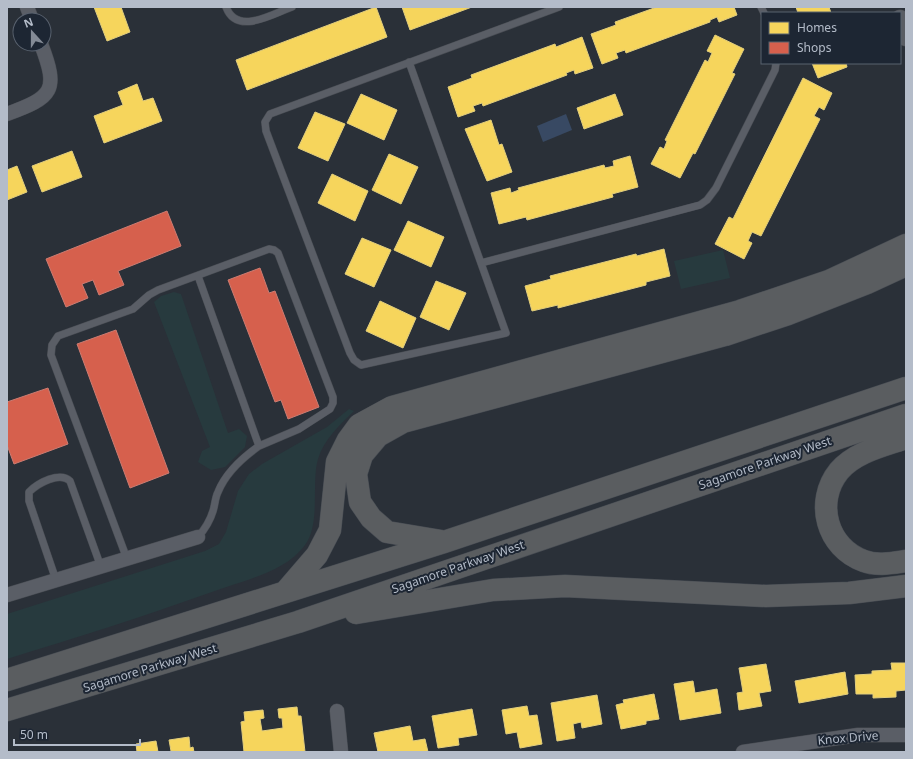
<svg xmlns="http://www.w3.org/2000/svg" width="913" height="759" font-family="'Noto Sans',sans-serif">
<rect width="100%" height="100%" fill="#2a3038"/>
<path fill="#273a3e" d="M723,250L730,278L681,289L674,261Z
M174,292L181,294L228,433L239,429L247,436L245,447L225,467L211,470L198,462L202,451L210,447L154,302L161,296Z
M349,409L354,411C340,425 324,439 318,459C311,482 321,524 305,545C299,553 291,560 282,565C260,578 233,584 209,593C142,617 75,638 7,659V614L205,551L219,544L226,532L238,491L249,474L262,464L327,427Z"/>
<path fill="#384963" d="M566,114L572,130L543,142L537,126Z"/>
<path fill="#f6d55c" stroke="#e2ce7d" d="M94,7H121L130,32L107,41Z
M376,7L387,37L247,90L236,60Z
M402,7H472L410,30Z
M657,7H734L737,15L719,22L717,17L710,20V22L626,53L625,50L616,53L618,58L602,64L591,34L616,25L615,22Z
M796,7H829L831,13H798Z
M715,35L744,49L732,73L735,74L695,154L693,153L680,178L651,164L660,147L664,149L667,141L665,140L705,60L708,62L712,53L707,51Z
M582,37L593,68L575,74L574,70L566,73L567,75L483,106L482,103L473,106L475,111L458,117L448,87L472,78L471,75L555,44L556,47Z
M812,63H846L847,67L818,78Z
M803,78L832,93L824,110L819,107L814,116L820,119L761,236L752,232L748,241L752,243L744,259L715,244L729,217L733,219Z
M137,84L143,101L153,98L162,121L104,143L94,116L123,105L118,92Z
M361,94L397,110L384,140L347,123Z
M615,94L623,115L584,129L577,108Z
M315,112L345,124L328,161L298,148Z
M491,120L499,145L502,144L512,172L487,181L465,129Z
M72,151L82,177L42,192L32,166Z
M389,154L418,167L401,204L372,190Z
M630,156L638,187L612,194L613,197L527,220L526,217L499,224L491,193L510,188L511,193L519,190L518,188L604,165L605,168L614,166L613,161Z
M17,166L27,192L7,200V170Z
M332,174L368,191L355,221L318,203Z
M408,221L444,237L431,267L394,250Z
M362,238L391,250L374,287L345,274Z
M664,249L670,276L646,282V285L558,308V305L532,311L525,286L551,279L550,276L636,254L637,256Z
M436,281L466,293L449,330L420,317Z
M380,301L416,318L403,348L366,331Z
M891,663H906V690L896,691V697L873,698V694H856L855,675L872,674V671L892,670Z
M766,664L771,691L759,693L762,706L739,710L737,693L743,692L739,668Z
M845,672L848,694L799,703L795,681Z
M693,681L695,693L717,689L721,713L680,720L674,684Z
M654,694L659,719L646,721V724L621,729L616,705L624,703L623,700Z
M597,695L602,724L582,728L581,722L573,724L575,738L557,741L551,703Z
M527,706L529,716L537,715L542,744L520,748L517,732L506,734L502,710Z
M297,707L298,716H301L305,752H244L241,722L245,721L244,712L263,710L264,718L260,719L262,731L283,728L282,718H279L278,709Z
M472,709L477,735L458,738L459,745L438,748L432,716Z
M410,726L413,741L425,739L428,752H378L374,733Z
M189,737L190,748L193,747L194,752L171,751L169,740Z
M156,741L158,752H137L136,744Z"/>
<path fill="#d6604d" stroke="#cc7c72" d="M167,211L181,246L118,271L124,285L99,295L93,280L82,284L88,298L66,307L46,259Z
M260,268L269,293L275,291L319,407L288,419L281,400L275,402L228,280Z
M116,330L169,473L130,488L77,344Z
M48,388L68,444L14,464L7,445V402Z"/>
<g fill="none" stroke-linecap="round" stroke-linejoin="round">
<g stroke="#484c53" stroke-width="8">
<path id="lane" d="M226,7C237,36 272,14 292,7
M761,7L764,13
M409,62L506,333L361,365L354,360L350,353L266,131L265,122L270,114L559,7
M481,263L700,205L707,200L716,188L775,70L776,63
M198,537C205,529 210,521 213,511C215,505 215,498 218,492C226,472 242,458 259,446
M127,559L51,355L52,345L58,336L133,309L149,295L158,290L269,249L274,250L278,253L333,397V403L330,409L299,429L259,446L198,276
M56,580L29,501V492C38,483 60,471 70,481L101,567"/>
</g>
<g stroke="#484c53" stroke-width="15">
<path id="street" d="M27,7L32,20
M7,114C53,97 59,91 41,44
M7,595L198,537
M337,711L341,752
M743,752L858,735H906"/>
</g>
<g stroke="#484c53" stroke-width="21">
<path id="secondary" d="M900,20L906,36"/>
</g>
<g stroke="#474c53" stroke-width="23">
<path id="highway" d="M906,438C883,446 855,452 839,471C814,502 827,548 864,561C877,566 892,563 906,561
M441,541L387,532L371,518L360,502L356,474L362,455L378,436L403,422L725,335L788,314L867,283L906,265
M286,591L317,555L330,530L337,462L348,440L359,425L392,407L740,311L829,281L906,245
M356,613L493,590L565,586L766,596L849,593L906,586
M7,680L444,542L906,388
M7,710L298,622L906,415"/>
</g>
<use href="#lane" stroke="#5a5e66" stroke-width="7"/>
<use href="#street" stroke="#5a5e66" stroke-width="14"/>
<use href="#secondary" stroke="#595d64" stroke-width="20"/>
<use href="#highway" stroke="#5a5d60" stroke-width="22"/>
</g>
<g text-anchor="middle" stroke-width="4" stroke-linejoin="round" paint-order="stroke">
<g font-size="12" fill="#b4bcc9" stroke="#1d2633">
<text transform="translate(765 463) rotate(-19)" y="4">Sagamore Parkway West</text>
<text transform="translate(458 567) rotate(-19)" y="4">Sagamore Parkway West</text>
<text transform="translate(150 668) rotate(-17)" y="4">Sagamore Parkway West</text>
<text transform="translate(848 738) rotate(-5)" y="4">Knox Drive</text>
</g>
</g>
<rect width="913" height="759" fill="none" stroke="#b4bcc9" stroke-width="16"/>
<rect x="761" y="12" width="140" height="52" fill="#1d2633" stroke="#59626f"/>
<rect x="769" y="22" width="20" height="12" fill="#f6d55c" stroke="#59626f"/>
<text x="797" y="32" font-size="12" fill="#b4bcc9">Homes</text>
<rect x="769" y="42" width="20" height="12" fill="#d6604d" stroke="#59626f"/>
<text x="797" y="52" font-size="12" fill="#b4bcc9">Shops</text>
<g transform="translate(32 32) rotate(339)"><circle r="19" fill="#1d2633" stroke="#59626f"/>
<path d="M0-3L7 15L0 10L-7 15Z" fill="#848b96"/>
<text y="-6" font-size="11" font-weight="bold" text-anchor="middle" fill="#b4bcc9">N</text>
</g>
<path d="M14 739v6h126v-6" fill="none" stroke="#b4bcc9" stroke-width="2"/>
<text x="20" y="739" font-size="12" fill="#b4bcc9" stroke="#1d2633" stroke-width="3" paint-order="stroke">50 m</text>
</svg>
